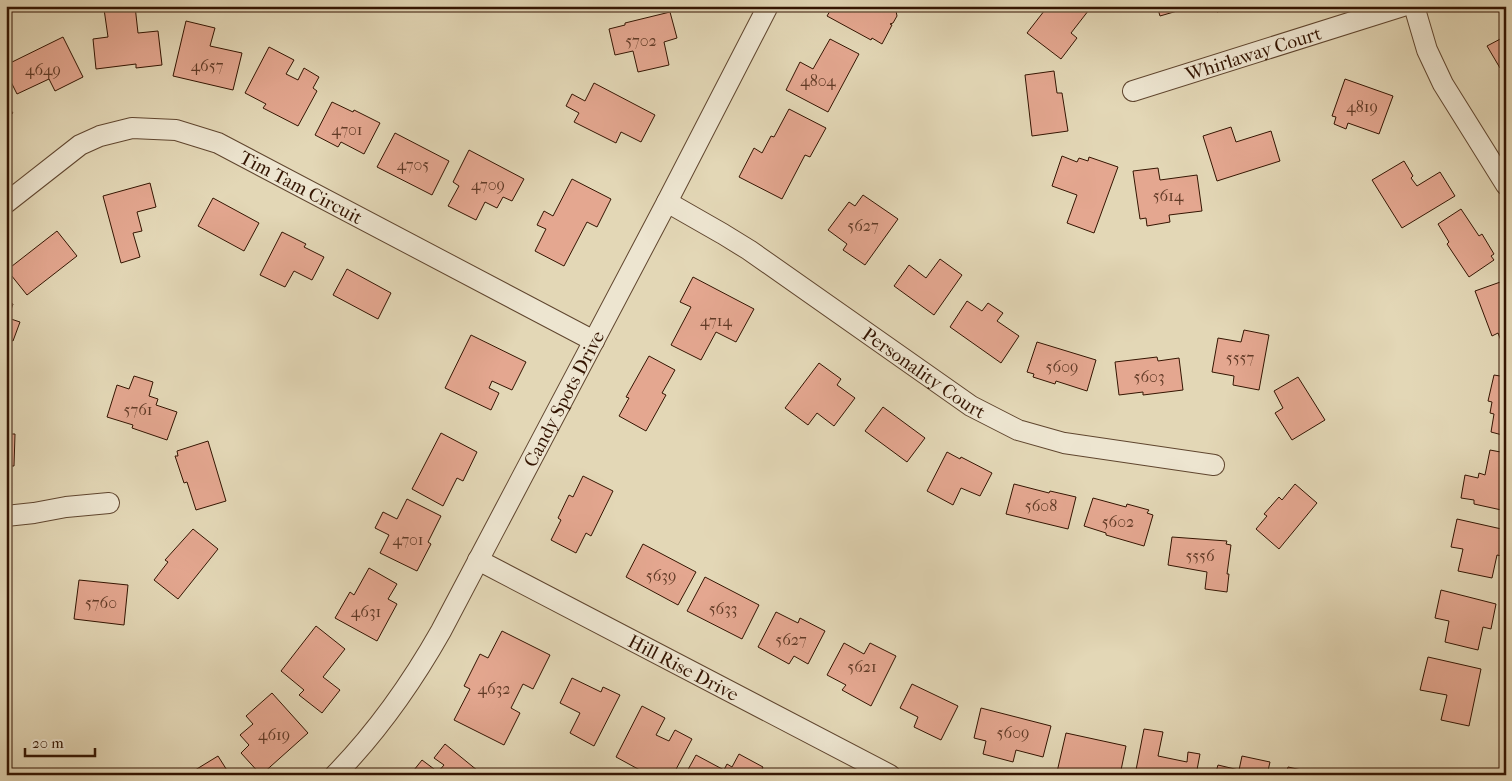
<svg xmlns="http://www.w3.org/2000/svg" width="1512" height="781" font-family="'IM FELL French Canon',serif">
<rect width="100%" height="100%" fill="#e3d7b6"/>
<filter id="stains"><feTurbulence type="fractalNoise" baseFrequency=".004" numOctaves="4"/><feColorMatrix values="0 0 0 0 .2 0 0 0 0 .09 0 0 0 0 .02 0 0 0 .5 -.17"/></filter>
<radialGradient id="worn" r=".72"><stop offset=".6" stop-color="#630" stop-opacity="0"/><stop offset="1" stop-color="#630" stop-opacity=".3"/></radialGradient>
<path fill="#e4a790" stroke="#341502" d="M135,6L138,33L158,31L162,65L136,68V64L96,69L93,39L108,37L104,9Z
M833,6H888L896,11L897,16L893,23L890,24L892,25L882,44L872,38L871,40L827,16Z
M1048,6H1092L1071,33L1077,38L1061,59L1027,33Z
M1157,6H1184V9L1160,16Z
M1215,6H1237L1217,12Z
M670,12L677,38L664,42L669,65L638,72L633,51L615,55L609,29L625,25V23Z
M186,21L215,28L210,46L242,53L233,90L173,76Z
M1506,36V65L1500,68L1487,46Z
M63,37L83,77L55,91L49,79L17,94L6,72V65Z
M830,39L859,54L828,112L786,90L800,62L813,69Z
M269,47L294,60L286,74L298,80L304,68L319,77L313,88L317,91L298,126L263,108L266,104L245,93Z
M1054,71L1057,93H1062L1068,131L1032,136L1025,75Z
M1345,79L1393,96L1379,134L1348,123L1346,129L1334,124L1336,117L1332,116Z
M594,83L655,115L641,142L621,132L616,143L574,122L579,113L566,106L572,94L585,101Z
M332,102L353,112L354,110L380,123L364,154L341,142L338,147L315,135Z
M6,104L13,113L6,119Z
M789,109L826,128L810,157L805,155L782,199L739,177L754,148L762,153L771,136L774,137Z
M1231,127L1236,142L1271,131L1280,161L1217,181L1203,136Z
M395,133L449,161L432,195L377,167Z
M469,150L524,179L512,201L503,197L497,208L485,202L476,220L448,206L459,186L453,182Z
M1062,156L1077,162L1079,158L1088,161L1089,157L1118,167L1094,233L1067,223L1077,195L1052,186Z
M1404,161L1413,176L1411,178L1417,186L1440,172L1455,196L1402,228L1372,180Z
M1158,168L1160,180L1197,175L1202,211L1169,215L1170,222L1147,226L1146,218L1140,219L1133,171Z
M572,179L611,199L597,227L587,222L564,266L535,251L546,229L537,225L544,211L553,216Z
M150,183L156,207L137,212L142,231L133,233L140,257L121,263L103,196Z
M863,195L898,219L865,265L843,250L847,244L828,230L849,202L855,206Z
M213,198L259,223L244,251L198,226Z
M1461,209L1479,236L1482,234L1494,254L1491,256L1494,260L1469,277L1447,244L1449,242L1438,224Z
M57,231L77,256L27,295L7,270Z
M282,232L306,244L304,247L324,257L312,280L294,271L285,287L260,275Z
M940,259L962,275L934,315L894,286L909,265L926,278Z
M347,269L391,293L378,319L333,295Z
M693,277L754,309L736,342L716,332L701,360L671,345L691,307L680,302Z
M1506,280V353L1498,333L1492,336L1475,291Z
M967,301L982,311L988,303L1003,313L997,321L1019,336L1001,363L950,327Z
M6,302L13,304L8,318L20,322L13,341L6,339Z
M1244,330L1269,335L1259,390L1233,385L1234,376L1212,372L1218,338L1241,342Z
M471,335L526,362L512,390L492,381L489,388L499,393L491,410L445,388Z
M1037,342L1096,360L1087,391L1056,381L1055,384L1033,377L1034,374L1027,372Z
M649,356L675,370L662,393L666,395L646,431L619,416L629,398L626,397Z
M1157,357L1158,361L1179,358L1183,390L1143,395V392L1119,395L1115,362Z
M819,363L841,379L837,385L855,398L834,426L817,413L808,425L785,408Z
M1494,375L1506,377V436L1491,432L1494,414L1490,413L1492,402L1488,401Z
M134,376L153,382L149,396L158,399L156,405L177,412L167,440L132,428L133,425L107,417L117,385L129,389Z
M1298,377L1325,420L1292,440L1275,413L1283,408L1274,391Z
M883,407L925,438L907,462L865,431Z
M441,433L477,452L463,481L457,478L443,506L412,489Z
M6,434H15L14,466H6Z
M208,441L226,501L196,510L187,482L184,483L175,456H178L177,451Z
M1490,450L1506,453V511L1474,504V500L1461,498L1465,475L1478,478L1479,473L1485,475Z
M947,452L960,459L961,457L992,473L980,496L961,488L953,505L927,491Z
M583,476L613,491L591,536L586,533L576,553L551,540L561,520L558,518L569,495L573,497Z
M1014,484L1049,493L1050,491L1076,497L1068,529L1006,514Z
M1295,484L1317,503L1279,549L1256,529L1267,516L1264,514L1279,497L1282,500Z
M1093,498L1126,507L1127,504L1149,510L1147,513L1153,515L1144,546L1106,535V533L1084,526Z
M407,499L441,516L428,542L431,544L417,571L380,553L389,535L375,528L383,512L397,519Z
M1457,519L1506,530V557L1497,555L1492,578L1458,571L1463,549L1451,547Z
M193,529L218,549L178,599L154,580L168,562L165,560Z
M1172,537L1227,541L1226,544L1231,545L1227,574H1229L1227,592L1205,589L1207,572L1168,565Z
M643,544L696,572L678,605L626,577Z
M369,568L397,584L388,599L397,604L377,641L335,618L350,592L354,595Z
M705,577L759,605L742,639L687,611Z
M79,580L128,585L124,625L74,619Z
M1441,590L1496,604L1491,629L1483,627L1478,650L1445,642L1449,621L1435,618Z
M776,612L798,623L800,618L825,631L808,664L794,656L789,664L758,647Z
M316,626L345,649L323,677L340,690L322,713L299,695L304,690L281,671Z
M502,631L550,655L533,689L523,684L511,708L520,713L504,745L454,720L470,689L464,686L480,654L488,658Z
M844,643L864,654L870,643L896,656L871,706L842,690L846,685L827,675Z
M1428,657L1481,669L1469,726L1441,720L1447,695L1420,690Z
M572,678L601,692L603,687L620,695L594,746L570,733L580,713L560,703Z
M912,684L958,706L941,740L914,727L918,717L900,708Z
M272,693L308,733L261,775L241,753L249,745L240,735L253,724L246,716Z
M642,706L665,718L656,735L669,741L675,730L692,739L673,775H649L616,757Z
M981,708L1051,726L1043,757L1016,750L1013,762L983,754L986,741L974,738Z
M1144,729L1163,732L1158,756L1187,762L1188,752L1200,754L1196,775H1135Z
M1066,733L1126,746L1120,775H1067L1057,772Z
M445,744L483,775H410L422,760L438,772L444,765L434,758Z
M739,754L763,767L759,775H685L696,755L724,770L727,764L732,767Z
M218,756L230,775H187Z
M1242,756L1270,762L1267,775H1215L1218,765L1239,770Z
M1288,767L1324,775H1286Z"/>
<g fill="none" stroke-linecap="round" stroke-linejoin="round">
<g stroke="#60462f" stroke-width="22">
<g id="minor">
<path d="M1414,6L1427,50L1443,84L1506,185"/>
<path id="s1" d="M1133,91L1403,6"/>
<path id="s2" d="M667,202L723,234L749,250L971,406L1018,430L1064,443L1214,465"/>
<path id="s3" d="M6,203L80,145L100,136L132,128L176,130L218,143L594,341"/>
<path d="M6,516L34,513L66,507L109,503"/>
<path id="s4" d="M478,560L890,775"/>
<path id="s5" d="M335,775C378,731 411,684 441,631L667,202L768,6"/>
</g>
</g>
<use href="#minor" stroke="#ede5d0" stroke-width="20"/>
</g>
<g text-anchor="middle" stroke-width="4" stroke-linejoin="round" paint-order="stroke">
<g font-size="16" fill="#603a26">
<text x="641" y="46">5702</text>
<text x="207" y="71">4657</text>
<text x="43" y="75">4649</text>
<text x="818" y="86">4804</text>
<text x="1362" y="112">4819</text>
<text x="347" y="135">4701</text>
<text x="413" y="170">4705</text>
<text x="488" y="190">4709</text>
<text x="1168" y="201">5614</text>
<text x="863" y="231">5627</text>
<text x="716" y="326">4714</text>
<text x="1240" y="363">5557</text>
<text x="1062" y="372">5609</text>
<text x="1149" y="382">5603</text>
<text x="138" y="415">5761</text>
<text x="1041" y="511">5608</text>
<text x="1118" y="527">5602</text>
<text x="408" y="545">4701</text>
<text x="1200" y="561">5556</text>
<text x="661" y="581">5639</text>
<text x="101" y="608">5760</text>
<text x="723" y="614">5633</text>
<text x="366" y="617">4631</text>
<text x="791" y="645">5627</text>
<text x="862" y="672">5621</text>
<text x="494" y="694">4632</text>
<text x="1013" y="738">5609</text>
<text x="274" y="740">4619</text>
</g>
<g font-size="19" fill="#341502" stroke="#ede5d0">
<text dy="7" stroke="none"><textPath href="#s1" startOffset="126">Whirlaway Court</textPath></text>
<text dy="7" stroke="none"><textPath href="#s3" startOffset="331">Tim Tam Circuit</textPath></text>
<text dy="7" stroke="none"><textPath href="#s2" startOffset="309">Personality Court</textPath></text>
<text dy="7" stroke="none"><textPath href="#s5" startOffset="442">Candy Spots Drive</textPath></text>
<text dy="7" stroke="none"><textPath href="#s4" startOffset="232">Hill Rise Drive</textPath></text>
</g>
</g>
<rect width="1512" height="781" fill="none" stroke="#e3d7b6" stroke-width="25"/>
<rect x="8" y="8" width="1497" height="766" fill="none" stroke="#341502" stroke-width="2.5"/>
<rect x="12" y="12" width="1487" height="756" fill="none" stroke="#341502"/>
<path d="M25 748v8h70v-8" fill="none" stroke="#341502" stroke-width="2.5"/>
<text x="32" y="748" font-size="15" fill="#341502" stroke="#ede5d0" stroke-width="4" paint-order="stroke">20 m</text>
<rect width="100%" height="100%" filter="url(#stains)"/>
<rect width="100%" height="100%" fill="url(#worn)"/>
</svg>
